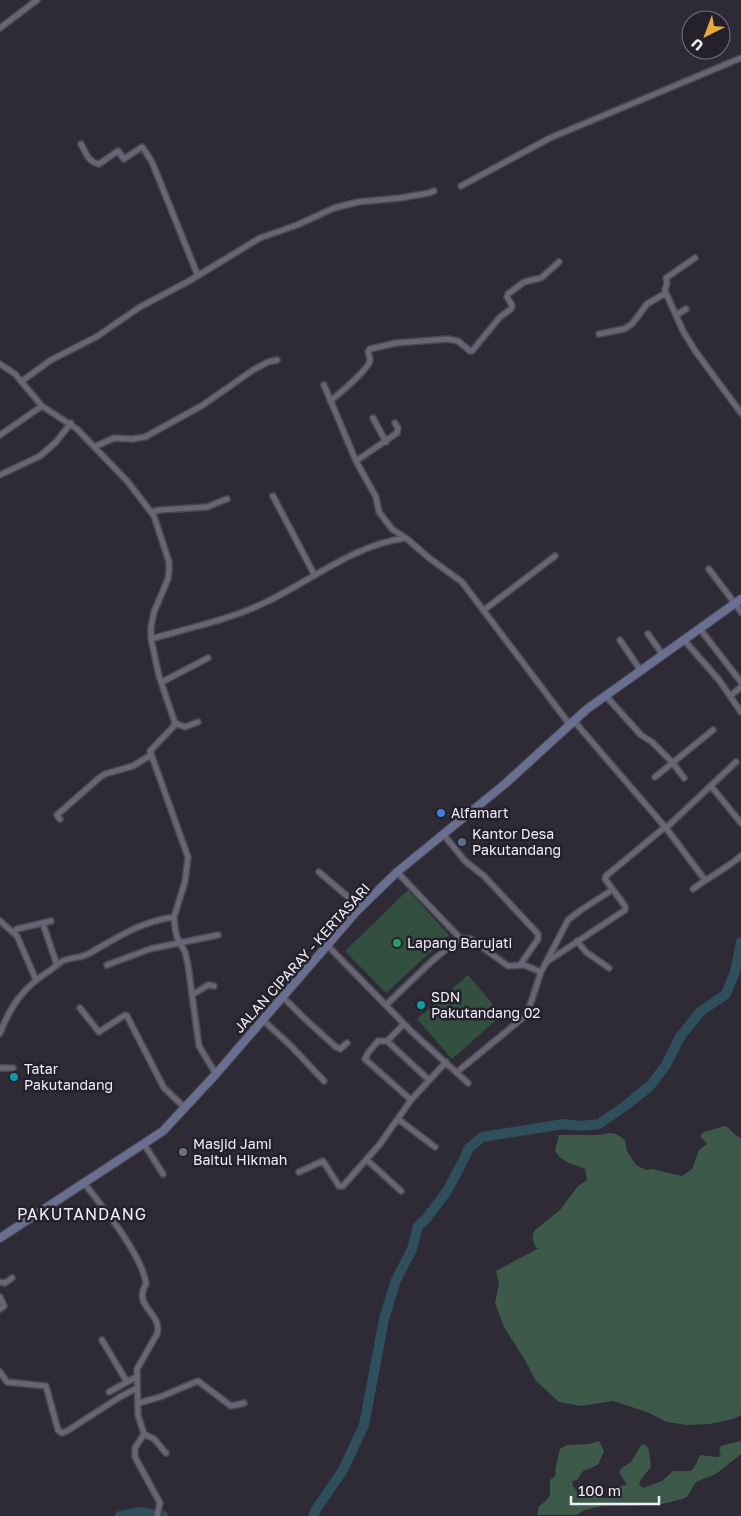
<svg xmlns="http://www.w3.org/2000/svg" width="741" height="1516" font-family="'Golos Text',sans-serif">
<rect width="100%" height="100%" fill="#2e2b37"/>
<path fill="#334f40" d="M408,890L449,935L386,993L345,951Z
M468,975L502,1015L452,1059L417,1019Z"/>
<path fill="#3c594a" d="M725,1126C731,1129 735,1136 741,1138V1415L733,1419L710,1424L687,1425L667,1422L647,1412L613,1401L581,1406L559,1402L536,1381L526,1362L504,1327L495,1303L499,1284L496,1271L539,1248H536C533,1241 531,1237 535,1230L560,1210L578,1186L587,1180L585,1169C575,1164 559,1162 555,1150L559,1135H599L610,1133L616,1134L625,1140L627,1151L636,1165L646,1170L652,1169L682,1176L692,1169L699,1150L707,1144L700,1136L704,1132Z
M599,1441L604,1451L598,1465L583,1471L577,1480L572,1481L573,1486L576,1490L581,1487H586C599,1502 609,1502 620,1486L627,1485L619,1472L622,1468L631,1462L642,1444L647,1446L649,1451L651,1467L641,1479L639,1484L643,1488L662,1481L673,1471H690L694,1468L700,1455L716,1457L721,1456L719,1451L721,1446L741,1441V1454L716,1474L696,1482L687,1497L682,1499L658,1505L602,1506L585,1510L576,1515H537L539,1506C554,1496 549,1495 550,1480L556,1475L555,1470L560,1449L567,1445L589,1444Z"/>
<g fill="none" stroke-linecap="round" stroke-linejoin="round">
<path stroke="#2e4f5b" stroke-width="10" d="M120,1516L140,1512L163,1516
M313,1516L317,1508L343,1470L364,1425L384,1319L396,1280L412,1249L418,1226L426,1219L447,1191L464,1159L469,1148L482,1137L564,1124L581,1126L599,1124L625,1106L650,1086L666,1065L680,1037L700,1012L726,994L735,972L741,942"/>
<g stroke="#4a4852" stroke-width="8">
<path id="street" d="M0,28L37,0
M81,144C86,153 88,162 99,164L118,151L124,159L142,147L143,148L152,162L198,276
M461,186L550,138L741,58
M695,258L666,278L667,284L665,289L666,293L683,331L696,352L741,413
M676,315L686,309
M599,334L624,329L632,324L647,304L666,293
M0,364L15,374L42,406L77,429L128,482L154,516L169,562V571L168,579L154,612L151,627V639L159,676L175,723L173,727L150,751L188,857L185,882L174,917L175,928L177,937L185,952L188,965L199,1046L216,1074
M22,381L51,360L96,337L140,307L189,281L260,238L297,225L334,208L358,202L400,198L429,193L434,191
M324,385L356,461L376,497L379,512L392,529L406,538
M330,401C338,395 370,368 370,360C370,357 369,354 368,352L370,349L396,343L448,339L458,341L470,351H472L500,317L511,309L512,305L507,297L508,294L524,282L541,278L559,262
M373,418L386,442
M0,435L42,406
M94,447L114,438L132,439L145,437L203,405L253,370L268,362L277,360
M356,461L397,433L398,428L395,423
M0,475L40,456L56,442L71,423
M273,496L314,574
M151,512L160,510L207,507L227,499
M709,569L741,612
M484,610L555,556
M700,629L741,682
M648,634L663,655
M151,639C188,628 229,620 264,603C311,581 353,545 406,538L429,558L462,582L570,725
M620,640L641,671
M684,640L719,680L741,712
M162,682L208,658
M605,695L641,735L652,742L673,763L684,778
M730,696L741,687
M574,721L666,828L705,880
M175,723L185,727L198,722
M655,777L713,730
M711,786L741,823
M60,819L57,815L99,778L105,774L133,766L151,755
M666,828L736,762
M443,834L465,861L484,876L538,934V939L520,965
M319,872L361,908
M397,872L460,938
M693,889C709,877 726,869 741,856
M0,921L17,936L36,980
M43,924L57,965
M14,932L17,929L51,921
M577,941L586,952L609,968
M327,945L412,1032L468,1083
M548,961L625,910V906L605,879L606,876L665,827
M107,965L150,949L218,935
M192,995L208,985L214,986
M283,997L305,1019L336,1047L340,1049L347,1043
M386,1005L432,961L460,938L471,939L508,966L524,965L541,972
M80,1008L99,1032L125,1015L127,1016L164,1088L185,1108
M263,1020L292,1047L324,1081
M404,1024L387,1041L429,1080
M0,1033C11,1005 23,988 49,971C54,968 59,962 65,960C73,957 82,958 90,953C120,936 140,922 174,917
M387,1041H378L368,1053L365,1059L411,1100
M0,1068H13
M457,1072L524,1017L528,1011L541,972L568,920L581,910L612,890
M398,1119L435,1147
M144,1144L163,1174
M367,1160L401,1191
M299,1172L323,1161L339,1186H343L380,1144L411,1100L446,1062
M84,1183C102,1206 143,1256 146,1284C132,1307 163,1313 157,1334L137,1369L138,1415L144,1434L154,1439L166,1453
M0,1282L5,1283L12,1278
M0,1297L4,1306L0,1309
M102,1340L127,1382
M0,1372L7,1382L46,1386L58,1430L62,1433L67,1431L120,1397L137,1388
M109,1392L136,1377
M139,1403L160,1397L198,1381L231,1406L244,1403
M144,1434L135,1448V1457L160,1503L157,1516"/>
</g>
<g stroke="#4a4852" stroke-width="10">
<path id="secondary" d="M0,1238L163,1131L216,1074L356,912L397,872L506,783L587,709L741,599"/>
</g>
<use href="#street" stroke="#686574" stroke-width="5"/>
<use href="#secondary" stroke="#696f90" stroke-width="8"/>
</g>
<circle fill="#3f7fe0" stroke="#24212d" stroke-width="2" cx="441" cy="813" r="5"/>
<circle fill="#5c6f8a" stroke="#24212d" stroke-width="2" cx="462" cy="842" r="5"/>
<circle fill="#2e9e5b" stroke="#24212d" stroke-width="2" cx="397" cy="943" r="5"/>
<g fill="#0f9aa8" stroke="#24212d" stroke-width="2">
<circle cx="421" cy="1005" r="5"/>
<circle cx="14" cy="1077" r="5"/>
</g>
<circle fill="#6b7280" stroke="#24212d" stroke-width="2" cx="183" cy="1152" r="5"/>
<g text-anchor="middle" stroke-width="5" stroke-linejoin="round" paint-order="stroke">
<g font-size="14" fill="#f0eef6" stroke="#24212d" text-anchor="start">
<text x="451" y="818">Alfamart</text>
<text x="472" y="839">Kantor Desa<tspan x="472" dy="16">Pakutandang</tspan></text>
<text x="407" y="948">Lapang Barujati</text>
<text x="431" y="1002">SDN<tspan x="431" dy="16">Pakutandang 02</tspan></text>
<text x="24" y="1074">Tatar<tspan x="24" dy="16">Pakutandang</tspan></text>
<text x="193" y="1149">Masjid Jami<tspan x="193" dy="16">Baitul Hikmah</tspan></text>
</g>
<g font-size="14" fill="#f0eef6" stroke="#24212d">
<text transform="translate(302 958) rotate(-48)" y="5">JALAN CIPARAY - KERTASARI</text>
</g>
<g font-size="16" letter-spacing="1" fill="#f0eef6" stroke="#24212d">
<text x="82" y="1220">PAKUTANDANG</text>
</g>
</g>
<g transform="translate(706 35) rotate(222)"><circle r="24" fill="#24212d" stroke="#76737d"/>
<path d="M0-4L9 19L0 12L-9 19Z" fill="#e8ab37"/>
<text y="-8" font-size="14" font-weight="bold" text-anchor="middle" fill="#f0eef6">U</text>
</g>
<path d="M571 1496v8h88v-8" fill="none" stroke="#f0eef6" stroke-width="2.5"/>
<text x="578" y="1496" font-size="15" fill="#f0eef6" stroke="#24212d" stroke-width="4" paint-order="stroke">100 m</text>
</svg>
